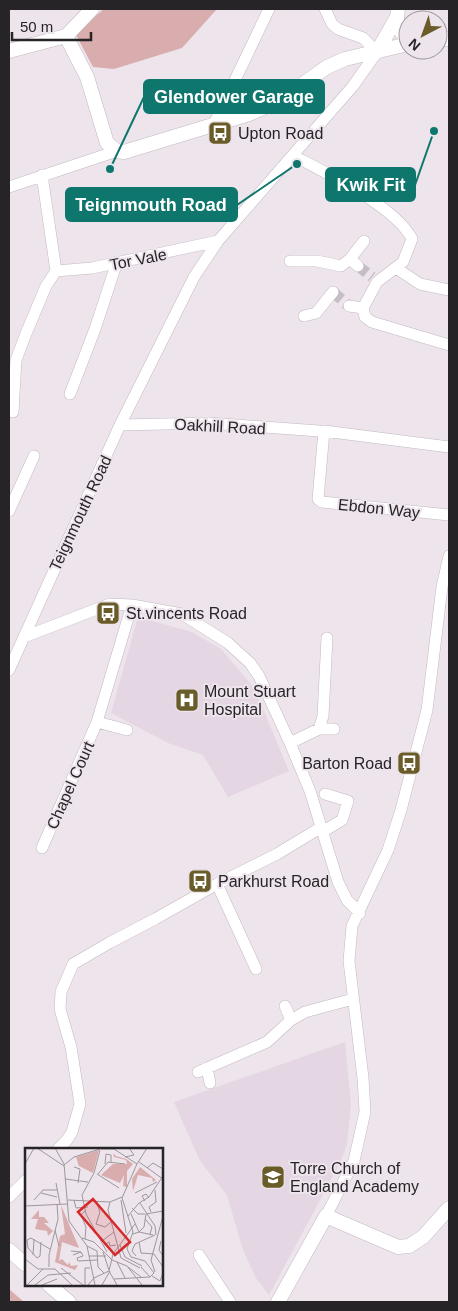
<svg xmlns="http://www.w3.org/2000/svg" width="458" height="1311" font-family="Helvetica,sans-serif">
<rect width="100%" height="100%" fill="#ede4ec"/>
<path fill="#e5d6e4" d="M138,617L192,632L221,649L254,688L289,771L228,797L203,755L168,743L111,713Z
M345,1042L351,1104L347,1144L340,1163L269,1295L256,1278L243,1250L227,1195L200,1161L174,1102Z"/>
<path fill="#d9adad" d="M104,9H217L182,48L114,69L93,67L75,33Z
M9,1289L24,1302H9Z"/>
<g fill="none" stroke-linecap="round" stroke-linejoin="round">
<path stroke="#c5bec5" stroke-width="11" stroke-dasharray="11 5.5" stroke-linecap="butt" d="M358,266L372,277
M333,292L349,306"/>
<g stroke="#c2b9c1" stroke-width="12">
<path id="minor" d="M214,124L269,9
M294,156C326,173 396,207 412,239L403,262L377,282L363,308L365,317L372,322L449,345
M42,175L56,271
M9,187L117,151
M350,259L364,241
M290,261H317L341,266L350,259L358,266
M396,268L420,284L449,290
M349,306L363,308
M304,316L316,313L333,292
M70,394L95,329L117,262
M13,412L16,360L25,336L46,286L56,271L92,268L218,241
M120,425L209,423L319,431
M449,447L324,431L318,499L322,502L449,515
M9,511L34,456
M24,637L110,604L132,605L182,614L228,643L250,663L259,676L290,743L310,791L338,882L347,900L360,913
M9,670L120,425L194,277L218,241L353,86L377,52L363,38L338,29L332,24L325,9
M97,722L127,730
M319,729H334
M290,743L319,729L323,716L327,638
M322,832L342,820L348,801L325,794
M42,848L97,722L132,605
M217,884L256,969
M285,1006L291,1020
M207,1068L210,1083
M198,1072L267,1042L291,1020L305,1012L353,999
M57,1150L67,1140L72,1132L80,1104L71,1047L60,1009L61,992L73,964L109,943L155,919L217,884L277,854L320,828
M9,1197L26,1180
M326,1216L354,1161L365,1112L363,1078L349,961L352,926L388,850L401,810L427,710L442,587L449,556
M199,1255L230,1302"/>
</g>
<g stroke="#c2b9c1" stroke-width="15">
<path id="tertiary" d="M397,17C398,26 399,32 408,38
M66,36L87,77L107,143L117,151L124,152L249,114L279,101L327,67L345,59L408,44
M438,40L449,39
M9,51L66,36L92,9
M377,52L397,17L398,9
M9,1250L26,1265
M49,1285L69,1302
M278,1302L326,1216L398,1247L409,1246L423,1237L449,1208"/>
</g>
<use href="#minor" stroke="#fff" stroke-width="11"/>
<use href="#tertiary" stroke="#fff" stroke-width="14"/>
</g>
<defs>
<g id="bus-square" transform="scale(1.25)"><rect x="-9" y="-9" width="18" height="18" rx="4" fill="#695c29" stroke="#ede4ec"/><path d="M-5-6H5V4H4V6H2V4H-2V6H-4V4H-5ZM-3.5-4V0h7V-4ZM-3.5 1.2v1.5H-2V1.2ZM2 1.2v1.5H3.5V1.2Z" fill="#fff"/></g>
<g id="hospital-square" transform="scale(1.25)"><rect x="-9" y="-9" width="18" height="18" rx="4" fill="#695c29" stroke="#ede4ec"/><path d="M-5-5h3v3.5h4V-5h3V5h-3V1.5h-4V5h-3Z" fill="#fff"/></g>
<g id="school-square" transform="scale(1.25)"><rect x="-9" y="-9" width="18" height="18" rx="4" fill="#695c29" stroke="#ede4ec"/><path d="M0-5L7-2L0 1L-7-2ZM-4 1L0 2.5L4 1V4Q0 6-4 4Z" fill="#fff"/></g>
</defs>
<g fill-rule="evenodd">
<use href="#bus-square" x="220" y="133"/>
<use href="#bus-square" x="108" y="613"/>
<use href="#hospital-square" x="187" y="700"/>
<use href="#bus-square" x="409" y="763"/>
<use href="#bus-square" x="200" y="881"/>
<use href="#school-square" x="273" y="1177"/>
</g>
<g text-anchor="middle" stroke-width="4" stroke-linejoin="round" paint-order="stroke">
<g font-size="16" fill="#272427" stroke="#ede4ec" text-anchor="start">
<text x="238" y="139">Upton Road</text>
<text x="126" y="619">St.vincents Road</text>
<text x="204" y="697">Mount Stuart<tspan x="204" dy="18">Hospital</tspan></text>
<text x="392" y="769" text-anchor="end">Barton Road</text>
<text x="218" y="887">Parkhurst Road</text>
<text x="290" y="1174">Torre Church of<tspan x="290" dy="18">England Academy</tspan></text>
</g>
<g font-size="16" fill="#272427" stroke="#ede4ec">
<text transform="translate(138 259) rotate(-11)" y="6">Tor Vale</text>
<text transform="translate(220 426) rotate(3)" y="6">Oakhill Road</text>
<text transform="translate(379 508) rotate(6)" y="6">Ebdon Way</text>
<text transform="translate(80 513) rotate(-65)" y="6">Teignmouth Road</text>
<text transform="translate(70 785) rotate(-66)" y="6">Chapel Court</text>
</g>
</g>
<g transform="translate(25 1148)">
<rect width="138" height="138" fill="#ede4ec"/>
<path d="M74,2L68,25L54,18L51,9ZM88,5L91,8L101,11L108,16L102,23V39L98,38L99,27L95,35L76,27L88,16H102L101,12L89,9ZM115,19L131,32L128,34L127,30L113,27L108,43L107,31ZM36,57L54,100L37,94L34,113L37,111L43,117L44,114L46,118L53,117L50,122L30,114L35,88L40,86ZM14,62V69H19L24,75H19L28,83L23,88L22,83L10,81L13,71H6Z" fill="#d9adad"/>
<path fill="none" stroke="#9e979d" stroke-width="1" d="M12,0L39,18M30,0L39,16L44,73L62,98L70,137M118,0H138M76,1H89L112,16L122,0M75,2L69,25L57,47L61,66L82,104M100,9L109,7L104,0M114,14L138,31M0,16L9,0M80,16L81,6L86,7V14M112,16L97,50L108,84L102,101L106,109L120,113L129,125M39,17L49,9L75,1M49,19L55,21L53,35M122,20L128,15L138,21M72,26L94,40M73,26L83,14L100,16M40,31L63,34M31,35L35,56M16,45L32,49M110,45L132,34M9,52L18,42H32M43,52L85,54M49,52L51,60L63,59M96,52L101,85M71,53L75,64L71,76M120,53L117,48L121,46L124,50M115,55L130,78L131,87M0,58L42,56M107,60L113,66H120M60,63L56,67L61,79L60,91M126,64L124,59L131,54L130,42M106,66L114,84M103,68L114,55L124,49L138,28M120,71L127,79L125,86M71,76L80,79L86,74M30,82L34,98M114,84L119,79L121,66L138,63M108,86L114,84L128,87M6,90L2,92L3,100L12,110L15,108L16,94M6,90L25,101M57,90L69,94L87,112L102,118L117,137M77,93L89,84M136,93L134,102L138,108M114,94L116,105L129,106L138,119M79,97L84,94L85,98L91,97M95,97L100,109L117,118M62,98L72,103L73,119L79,125M46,103L56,104L48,107M56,104L58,108L52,110L53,113L72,112M78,104L84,122M88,106L110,76M8,107L9,91M64,108H81M111,108L107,103L110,96L130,87M96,110L83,62L85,54L97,49M96,110L115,120M0,111L13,121H30L47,137M92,114L100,130M24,119V107L33,71L32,56M103,119L116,129M116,119L125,129L129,125M36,120L58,137M84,123L88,106M84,123L92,137M130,124L126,112L138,68M127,128L135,133L138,125M89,131L125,129M2,137L18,121M10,137L23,127L46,125M17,137L32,131M60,137V120H65M63,137L69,130L84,123M77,137L85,123"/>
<path fill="#d62828" fill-opacity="0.15" stroke="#d62828" stroke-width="2.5" d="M68,51L105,94L90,107L53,64Z"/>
<rect width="138" height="138" fill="none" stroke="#272427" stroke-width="2.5"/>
</g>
<path fill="none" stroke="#0f766e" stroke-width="2" d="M110 169L144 97M434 131L415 185M297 164L237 205"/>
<g fill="#0f766e" stroke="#ede4ec" stroke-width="2">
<circle cx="110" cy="169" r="5"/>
<circle cx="434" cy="131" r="5"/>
<circle cx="297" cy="164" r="5"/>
</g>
<g fill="#0f766e" stroke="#0f766e" stroke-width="2">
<rect x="144" y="80" width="180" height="33" rx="5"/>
<rect x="326" y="168" width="89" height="33" rx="5"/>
<rect x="66" y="188" width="171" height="33" rx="5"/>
</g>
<g font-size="18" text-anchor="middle" font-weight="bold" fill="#fff">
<text x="234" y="103">Glendower Garage</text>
<text x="371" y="191">Kwik Fit</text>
<text x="151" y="211">Teignmouth Road</text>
</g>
<rect width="458" height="1311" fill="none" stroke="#272427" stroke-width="20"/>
<g transform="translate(423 35) rotate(221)"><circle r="24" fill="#ede4ec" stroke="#9e979d"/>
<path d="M0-4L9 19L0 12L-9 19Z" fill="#695c29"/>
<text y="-8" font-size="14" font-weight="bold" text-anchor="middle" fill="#272427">N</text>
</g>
<path d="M12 32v8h79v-8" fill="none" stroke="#272427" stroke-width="2.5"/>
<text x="20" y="32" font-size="15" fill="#272427" stroke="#ede4ec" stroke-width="4" paint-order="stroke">50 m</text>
</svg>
